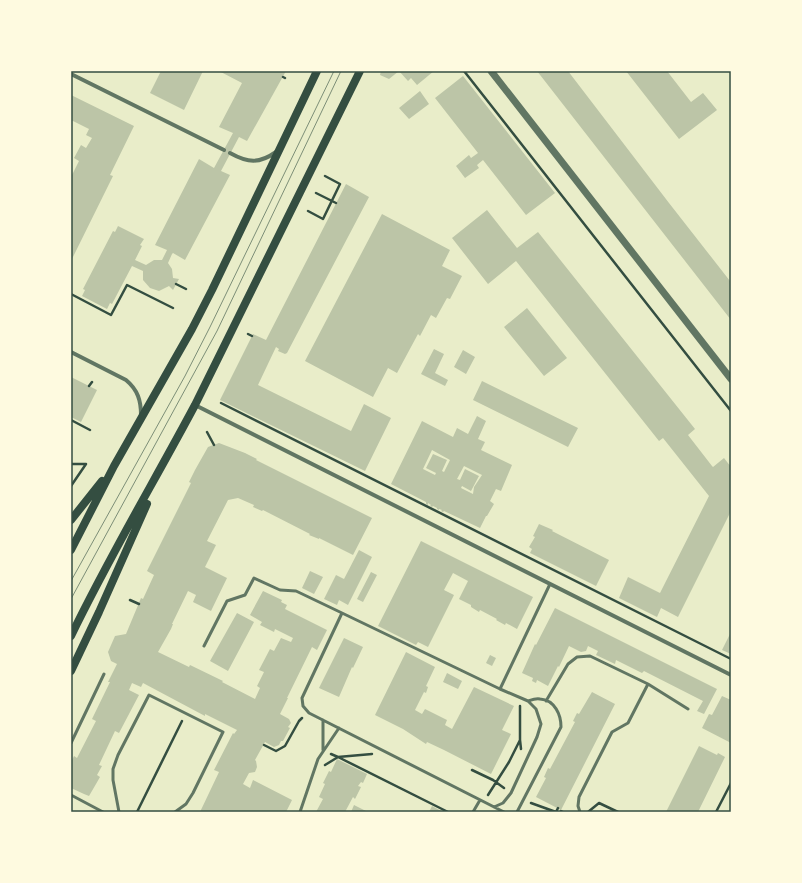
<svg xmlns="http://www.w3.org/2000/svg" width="802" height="883" font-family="'Space Grotesk',sans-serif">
<rect width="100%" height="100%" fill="#e9edc9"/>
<path fill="#bcc5a7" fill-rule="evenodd" d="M161,71H203L184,110L150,93Z
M219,71H286L247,141L239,137L221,171L230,175L185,260L173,253L172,254L168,263L172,269L173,278L179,279L173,290L169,286L159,291L150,288L143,280V271L132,266L112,304L110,303L107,309L82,296L85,290L83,289L113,231L115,232L118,226L144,239L140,245L142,246L135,260L146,265L154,260H162L167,250L155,245L199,159L214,168L233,133L219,127L242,83Z
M381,71H434L417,85L411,78L408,81L399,71L389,79L380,75Z
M537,71H568L669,203L730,281L731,280V320Z
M626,71H667L691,102L703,93L717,110L679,139Z
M463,76L555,193L526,215L483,160L477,165L479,168L465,178L456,166L469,155L471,158L478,153L435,98Z
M420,91L429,104L409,119L399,108Z
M71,95L134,126L110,175L113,176L71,261V177L79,161L74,158L81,145L86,148L92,138L86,135L89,129L71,120Z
M346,184L369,197L287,353L285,354L278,351L279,349L276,347L258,385L351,431L364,404L391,418L365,471L220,400L253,334L266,340Z
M487,210L517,248L538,232L695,429L688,435L712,466L713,467L724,458L731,467V511L678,617L661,608L657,617L619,598L628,577L660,593L709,496L663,438L659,441L516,261L488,284L452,238Z
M382,214L450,250L442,266L462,276L450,299L447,298L436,318L431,315L420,336L418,334L397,373L388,368L373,397L305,361Z
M527,308L567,358L544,376L504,327Z
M434,349L444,354L435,373L448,380L445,386L421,374Z
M463,350L475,357L466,374L454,367Z
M71,377L97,390L81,422L71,417Z
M482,381L578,428L568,447L473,400Z
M477,416L486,421L478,439L485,442L481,450L512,465L501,491L496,489L490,501L494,504L487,516H486L480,528L444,511L443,512L441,511L442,510L439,509V510L437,509V508L433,506L432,507L430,506L431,505L428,503V505L426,504V502L391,484L422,421L453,437L457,428L468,434ZM432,450L450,460L444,472L442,471L447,460L433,454L426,468L436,473L435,475L423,469ZM464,466L482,475L474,487L473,494L461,488L462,486L471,491L479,476L465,469L460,480L457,479Z
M219,443L245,453L257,459L256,460L372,518L353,555L319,538V539L309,535L310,534L263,510L262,511L253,507L254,505L238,498L228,500L207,541L216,545L205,567L227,578L211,611L193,602L196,595L188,591L172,624H173L171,629L158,652L189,667L190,665L223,681L222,682L255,699L260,688L257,686L264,672L259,670L270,649L274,651L281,638L291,642L293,638L275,629L274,632L260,625L262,622L250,615L263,591L282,600L281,602L287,605L285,609L327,630L317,650L312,647L287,698H288L280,714L289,719L291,723L288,727L290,728L283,741H281L279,745L274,747L265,742L255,760L256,761L257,767L255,772L249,773L243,784L250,788L253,780L292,800L286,812H200L219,772L214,770L233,733L234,734L237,730L205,714V716L143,683L141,687L132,683L129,690L139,695L119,733L115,731L99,765L102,766L97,775L100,777L96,784L89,796L84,794L71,788V762L74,756L77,758L96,721L92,719L110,682H108L117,664L111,661L108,652L115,636L126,634L141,598L143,599L154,575L147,571L191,483L189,482L195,470L208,447Z
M539,524L553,530L552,531L609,560L596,586L530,553L532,549L529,547L535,537L533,536Z
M421,541L533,597L517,629L506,623L505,625L496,620L497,619L480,610L479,612L471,607V605L459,599L468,581L453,573L444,590L454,595L428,647L418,642L416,645L378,626Z
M359,550L372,557L348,605L339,600L337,605L324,599L336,575L344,579Z
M310,571L323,577L314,594L302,588Z
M371,572L377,575L363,602L357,599Z
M555,608L717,689L704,714L697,711L703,701L644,671L642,673L616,660L615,664L596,655L598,651L588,646L586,651L581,652L569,646L559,667L558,666L548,686L537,680L536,683L532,681L533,678L522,673L535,644L536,645Z
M237,613L254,622L228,671L210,661Z
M731,632V654L722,650Z
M344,638L363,647L353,668L352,667L339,697L319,688Z
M406,652L435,667L426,686L428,687L426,693L424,692L415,710L422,714L425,709L447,720L445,725L452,729L474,687L514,706L502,730L511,734L491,774L444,750L427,742L426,744L403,729L375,715Z
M490,655L496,658L492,666L486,663Z
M447,673L462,681L458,689L443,682Z
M592,692L615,704L561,810L536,797L546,778L544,777L548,768L550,769L575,722L573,721L577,713L579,714Z
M722,696L731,700V743L702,728L709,714L712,715Z
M699,746L717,755L718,753L725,757L698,812H666Z
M337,759L367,774L363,783L361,782L358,786L361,787L355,799L353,797L345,812H316L323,799L319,797L325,784L323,783L329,771L331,772Z
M354,805L368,812H351Z
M432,806L443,812H429Z"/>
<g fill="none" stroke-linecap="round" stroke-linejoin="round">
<path stroke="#344e41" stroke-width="2.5" d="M464,71L731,411
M283,77L285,78
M316,193L336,203
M308,211L323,219L340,184L325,176
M176,284L186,289
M71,294L111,315L127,285L173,308
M248,334L252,336
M89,386L92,382
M221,403L731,659
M71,420L90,430
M207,432L214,445
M71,464H86L71,486
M130,600L139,604
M520,706V740L521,749
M264,745L276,751L285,746L299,721L302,718
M331,754L338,757L448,812
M325,765L338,757L372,754
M472,770L493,780L504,788
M488,795L509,762L520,740
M531,803L556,812
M561,811L563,812
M137,812L182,721
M556,812L558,808
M588,812L599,803L618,812
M716,812L731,783"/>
<path stroke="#617663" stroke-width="3" d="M342,613L500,689
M204,646L227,601L245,595L254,578L280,590L296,591L342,613L302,698L303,706L309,713L504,812
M546,701L568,664L577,657L590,656L648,684L688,709
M323,720V750
M71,743L104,674
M71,795L103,812
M494,807L503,803L511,793L537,737L541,724L536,709L528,701L500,689L550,584
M119,812L113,780V769L118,755L149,695L223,732L193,793L186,804L175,812
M300,812L318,759L339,728
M473,812L480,800
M517,812L561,727C561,715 555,700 540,699C536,698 531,700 528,701
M580,812L578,806L579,797L612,732L628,723L648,684"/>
<path stroke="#617663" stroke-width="4" d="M71,74L224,150
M230,153C248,163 259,164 276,152
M71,352L126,380C138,390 141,401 141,415
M195,405L731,675"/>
<path stroke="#617663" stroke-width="7" d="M491,71L731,379"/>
<path stroke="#344e41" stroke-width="8" d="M71,520L102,481
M71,550L114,466L192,329L212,290L317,71
M71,636C109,557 154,482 195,405L360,71
M71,671L99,612L147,504"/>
<path stroke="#7c8e77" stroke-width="1" d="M71,581L185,376L210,327L334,71
M71,599L217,331L341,71"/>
</g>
<rect width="802" height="883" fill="none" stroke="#fefae0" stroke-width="144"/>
<rect x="72" y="72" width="658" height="739" fill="none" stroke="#344e41" stroke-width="1.5"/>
</svg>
